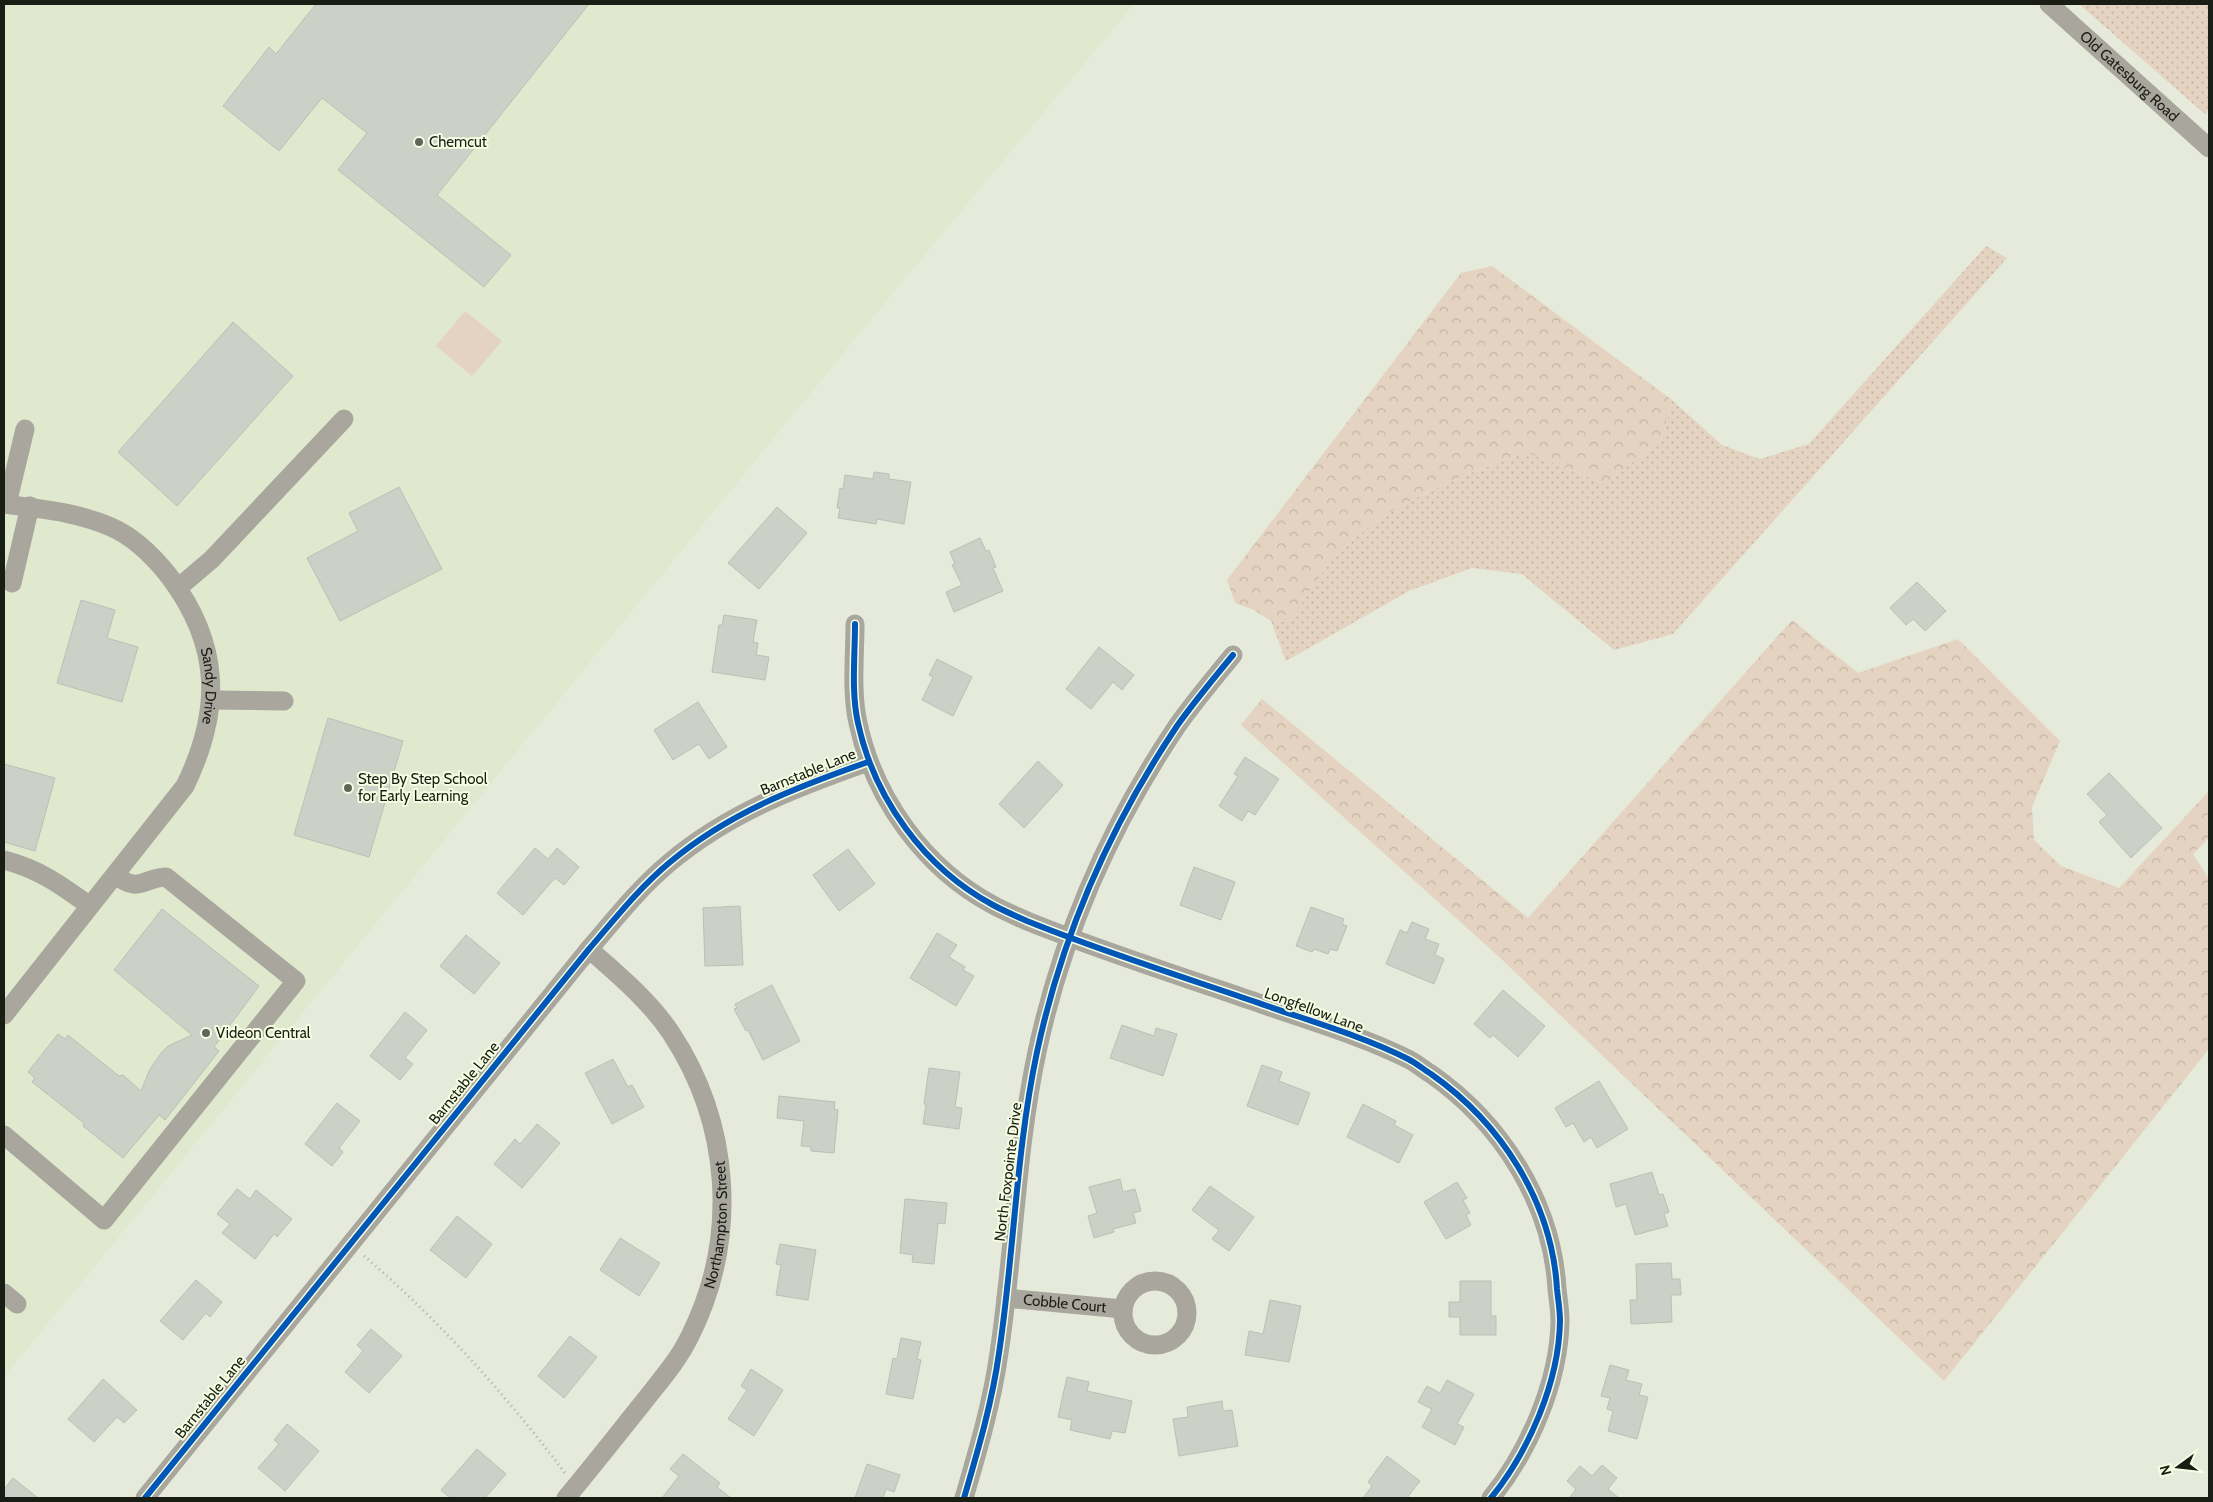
<svg xmlns="http://www.w3.org/2000/svg" width="2213" height="1502" font-family="Cabin,sans-serif">
<defs>
<pattern id="grass-dots" width="8" height="8" patternUnits="userSpaceOnUse" patternTransform="scale(1.25)"><rect width="8" height="8" fill="#e4d3c0"/><path d="M2 2h.1M6 6h.1" fill="none" stroke="#c3b5a4" stroke-width="1.8" stroke-linecap="round"/></pattern>
<pattern id="forest-crowns" width="20" height="18" patternUnits="userSpaceOnUse" patternTransform="scale(1.25)"><rect width="20" height="18" fill="#e4d3c0"/><path d="M2 6a3 3 0 1 1 6 0M12 15a3 3 0 1 1 6 0" fill="none" stroke="#c3b5a4"/></pattern>
</defs>
<rect width="100%" height="100%" fill="#e5eadb"/>
<path fill="#e0e8ce" d="M4,4H1134L892,294L4,1377Z"/>
<path fill="url(#grass-dots)" d="M2079,4H2209V107L2206,115Z
M1986,246L2007,258L1673,634L1614,650L1522,574L1472,568L1409,591L1286,661L1271,621L1288,622C1304,600 1320,572 1338,554C1387,503 1461,476 1526,452L1605,484L1662,439L1672,400L1722,445L1760,459L1809,444Z"/>
<path fill="url(#forest-crowns)" d="M1492,266L1672,400L1662,439L1605,484L1526,452C1462,475 1385,504 1338,554C1320,573 1304,600 1288,622L1271,621L1254,610L1235,603L1227,580L1461,273Z
M1792,620L1858,673L1958,639L2060,741L2032,807L2034,840L2061,866L2119,888L2209,791V838L2193,854L2209,879V1049L1944,1381L1496,954L1241,725L1262,699L1528,918Z"/>
<path fill="#e4d3c0" d="M465,311L502,341L472,376L436,346Z"/>
<path fill="#cbd1c7" stroke="#b9c0b6" d="M316,4H589L437,195L511,255L484,287L338,170L367,133L322,98L279,151L223,106L269,47L276,54Z
M233,322L293,376L177,506L118,452Z
M874,472L889,474V479L911,482L904,524L877,519L876,524L838,518L840,508H837L840,488L843,489L845,475L873,479Z
M399,487L442,569L340,621L307,558L358,531L349,513Z
M777,507L807,533L759,589L728,563Z
M980,538L986,551L989,550L996,567L993,568L1003,591L954,612L946,592L962,585L952,565L955,564L950,552Z
M1917,582L1946,611L1925,631L1913,619L1906,625L1890,608Z
M81,600L115,610L107,638L138,647L122,702L57,683Z
M724,615L757,620L753,642L758,643L756,655L769,657L765,680L712,672L719,625H722Z
M1099,647L1134,675L1122,690L1113,682L1091,709L1066,689Z
M937,659L972,677L953,716L922,700L933,677L929,675Z
M698,702L727,747L709,759L699,744L673,760L654,730Z
M328,718L403,741L369,857L294,835Z
M1245,757L1279,779L1255,815L1248,811L1242,821L1219,806L1238,776L1234,774Z
M1038,761L1063,785L1024,828L999,804Z
M4,764L55,778L35,851L4,842Z
M2109,773L2162,828L2131,858L2099,822L2107,815L2087,794Z
M535,848L548,859L557,848L579,867L564,885L555,878L523,915L497,893Z
M848,849L875,884L839,911L813,875Z
M1194,867L1235,882L1221,920L1180,905Z
M740,906L743,965L705,966L703,908Z
M1311,907L1344,919L1342,924L1347,926L1337,951L1330,949L1328,954L1314,949L1312,952L1296,946Z
M162,909L259,986L214,1047L219,1051L165,1120L159,1115L123,1158L83,1126L84,1123L32,1082L35,1078L28,1072L58,1034L65,1039L68,1035L119,1076L123,1075L141,1091L150,1069L162,1052L168,1046L192,1035L114,970Z
M1412,922L1429,929L1425,939L1439,944L1435,955L1444,959L1434,984L1386,964L1400,930L1407,933Z
M937,933L957,945L949,957L965,967L963,970L974,976L956,1006L910,978Z
M466,935L500,963L474,994L440,966Z
M772,985L800,1041L763,1060L748,1030L746,1031L734,1009L737,1008L735,1004Z
M1503,990L1545,1026L1518,1057L1493,1035L1490,1038L1474,1024Z
M405,1012L427,1030L405,1058L413,1064L400,1080L370,1056Z
M1122,1025L1154,1036L1156,1028L1177,1034L1163,1076L1110,1058Z
M613,1059L628,1087L632,1085L644,1107L612,1124L585,1073Z
M1262,1065L1282,1072L1279,1081L1310,1093L1298,1125L1247,1106Z
M929,1068L960,1072L955,1107L962,1108L959,1129L923,1124L926,1104H924Z
M1599,1081L1628,1129L1597,1148L1591,1137L1584,1142L1573,1123L1566,1127L1555,1108Z
M779,1096L835,1102L834,1109L838,1110L834,1153L811,1151V1147L801,1146L804,1121L777,1118Z
M337,1103L360,1121L339,1148L343,1152L332,1166L305,1144Z
M1363,1104L1396,1121L1394,1125L1413,1135L1399,1163L1347,1137Z
M537,1124L560,1143L522,1188L494,1164L515,1139L520,1144Z
M1652,1172L1659,1195L1663,1194L1669,1212L1664,1214L1668,1226L1635,1235L1626,1204L1616,1207L1610,1184Z
M1120,1179L1123,1192L1135,1189L1141,1211L1133,1213L1136,1223L1113,1229L1114,1232L1094,1238L1088,1216L1097,1213L1089,1187Z
M1457,1182L1467,1198L1463,1200L1470,1213L1466,1215L1471,1225L1446,1239L1424,1202Z
M1210,1186L1254,1217L1229,1251L1212,1239L1219,1230L1192,1210Z
M237,1189L250,1199L256,1190L292,1219L277,1237L274,1234L255,1259L222,1233L230,1224L217,1214Z
M905,1199L947,1203L945,1224L938,1223L934,1264L912,1262L913,1255L900,1253Z
M457,1216L492,1244L466,1278L430,1250Z
M620,1238L660,1263L639,1296L600,1270Z
M780,1244L816,1250L808,1300L776,1295L781,1265L776,1264Z
M1671,1263L1672,1279H1680L1681,1295H1671L1672,1322L1631,1324L1630,1300H1637L1636,1264Z
M196,1280L222,1302L210,1317L206,1313L183,1340L160,1321Z
M1460,1281H1491V1316H1496V1335H1460V1317H1449V1302H1460Z
M1270,1300L1301,1306L1289,1362L1245,1355L1249,1331L1263,1334Z
M371,1329L402,1356L369,1393L345,1372L363,1351L357,1345Z
M570,1336L597,1357L564,1398L538,1376Z
M901,1338L921,1342L917,1359L921,1360L913,1399L886,1394L893,1358L897,1359Z
M1610,1365L1629,1370L1626,1380L1642,1384L1639,1395L1648,1397L1637,1439L1608,1431L1613,1411L1607,1409L1610,1398L1601,1396Z
M751,1369L783,1390L754,1436L728,1419L747,1390L741,1386Z
M1067,1377L1089,1382L1087,1391L1132,1401L1125,1433L1112,1431L1110,1439L1070,1430L1072,1420L1058,1417Z
M103,1379L137,1410L124,1423L117,1417L94,1442L68,1419Z
M1447,1380L1474,1394L1457,1424L1464,1427L1455,1445L1422,1427L1432,1409L1418,1402L1427,1386L1440,1393Z
M1222,1401L1223,1411L1232,1410L1238,1446L1179,1456L1173,1419L1188,1417L1187,1407Z
M287,1424L319,1451L285,1491L258,1468L279,1444L274,1440Z
M477,1449L506,1474L485,1498H450L441,1490Z
M683,1454L720,1483L717,1487L731,1498H662L679,1476L670,1469Z
M1387,1456L1420,1481L1407,1498H1363L1372,1486L1368,1482Z
M867,1464L900,1475L894,1492L886,1489L883,1498H855Z
M1602,1465L1617,1478L1608,1489L1619,1498H1569L1576,1489L1567,1481L1580,1466L1592,1476Z
M13,1478L38,1498H4V1489Z"/>
<g fill="none" stroke-linecap="round" stroke-linejoin="round">
<path stroke="#afb0a6" stroke-width="3" stroke-dasharray="1 4" stroke-linecap="butt" d="M364,1256C439,1320 505,1394 565,1473"/>
<g stroke="#a8a69d" stroke-width="19">
<path id="s1" d="M2049,4L2209,148"/>
<path id="s2" d="M4,504C41,509 77,512 111,527C134,537 154,557 169,576C221,645 222,710 185,786L4,1015"/>
<path d="M7,504L25,429"/>
<path d="M12,583L30,506"/>
<path d="M178,588L212,559L344,419"/>
<path d="M855,624C855,656 851,692 858,723C874,798 924,868 993,905C1004,911 1016,916 1027,921C1101,951 1177,975 1253,1001C1303,1019 1360,1035 1408,1059C1416,1063 1423,1069 1431,1074C1501,1123 1552,1202 1557,1289C1558,1299 1560,1310 1560,1321C1559,1382 1529,1451 1491,1498"/>
<path d="M211,700L284,701"/>
<path d="M4,860C39,869 61,885 90,906"/>
<path d="M4,1135L104,1220L296,981L166,877C142,878 140,894 115,875"/>
<circle cx="1155" cy="1313" r="32"/>
<path d="M4,1293L17,1304"/>
<path id="s3" d="M1006,1298L1123,1309"/>
<path d="M145,1498L589,949C614,920 639,888 669,863C728,813 797,787 868,762"/>
<path id="s4" d="M566,1498C592,1467 617,1435 642,1404C659,1382 678,1361 690,1336C739,1238 731,1124 671,1033C649,1000 618,975 589,949"/>
<path d="M964,1498C978,1450 992,1403 999,1353C1014,1254 1016,1151 1037,1052C1062,935 1110,826 1177,726C1194,702 1214,678 1233,655"/>
</g>
<g stroke="#f5fde2" stroke-width="9">
<path id="cycleway" d="M855,624C855,656 851,692 858,723C874,798 924,868 993,905C1004,911 1016,916 1027,921C1101,951 1177,975 1253,1001C1303,1019 1360,1035 1408,1059C1416,1063 1423,1069 1431,1074C1501,1123 1552,1202 1557,1289C1558,1299 1560,1310 1560,1321C1559,1382 1529,1451 1491,1498
M145,1498L589,949C614,920 639,888 669,863C728,813 797,787 868,762
M964,1498C978,1450 992,1403 999,1353C1014,1254 1016,1151 1037,1052C1062,935 1110,826 1177,726C1194,702 1214,678 1233,655"/>
</g>
<use href="#cycleway" stroke="#0057b8" stroke-width="6"/>
</g>
<g fill="#616559" stroke="#f5fde2" stroke-width="2">
<circle cx="419" cy="142" r="5"/>
<circle cx="348" cy="788" r="5"/>
<circle cx="206" cy="1033" r="5"/>
</g>
<g text-anchor="middle" stroke-width="4" stroke-linejoin="round" paint-order="stroke">
<g font-size="15" fill="#1a1d13" stroke="#f5fde2">
<text dy="5" stroke="none"><textPath href="#s1" startOffset="108">Old Gatesburg Road</textPath></text>
<text dy="5" stroke="none"><textPath href="#s2" startOffset="306">Sandy Drive</textPath></text>
<text transform="translate(808 772) rotate(-22)" y="5">Barnstable Lane</text>
<text transform="translate(1314 1010) rotate(20)" y="5">Longfellow Lane</text>
<text transform="translate(464 1083) rotate(-51)" y="5">Barnstable Lane</text>
<text transform="translate(1008 1172) rotate(-83)" y="5">North Foxpointe Drive</text>
<text dy="5" stroke="none"><textPath href="#s4" startOffset="320">Northampton Street</textPath></text>
<text dy="5" stroke="none"><textPath href="#s3" startOffset="59">Cobble Court</textPath></text>
<text transform="translate(210 1397) rotate(-51)" y="5">Barnstable Lane</text>
</g>
<g font-size="15" fill="#1a1d13" stroke="#f5fde2" text-anchor="start">
<text x="429" y="147">Chemcut</text>
<text x="358" y="784">Step By Step School<tspan x="358" dy="17">for Early Learning</tspan></text>
<text x="216" y="1038">Videon Central</text>
</g>
</g>
<rect width="2213" height="1502" fill="none" stroke="#1a1d13" stroke-width="10"/>
<g transform="translate(2178 1467) rotate(255)" stroke="#f5fde2" stroke-width="4" paint-order="stroke">
<path d="M0-4L9 19L0 12L-9 19Z" fill="#1a1d13"/>
<text y="-8" font-size="14" font-weight="bold" text-anchor="middle" fill="#1a1d13">N</text>
</g>
</svg>
